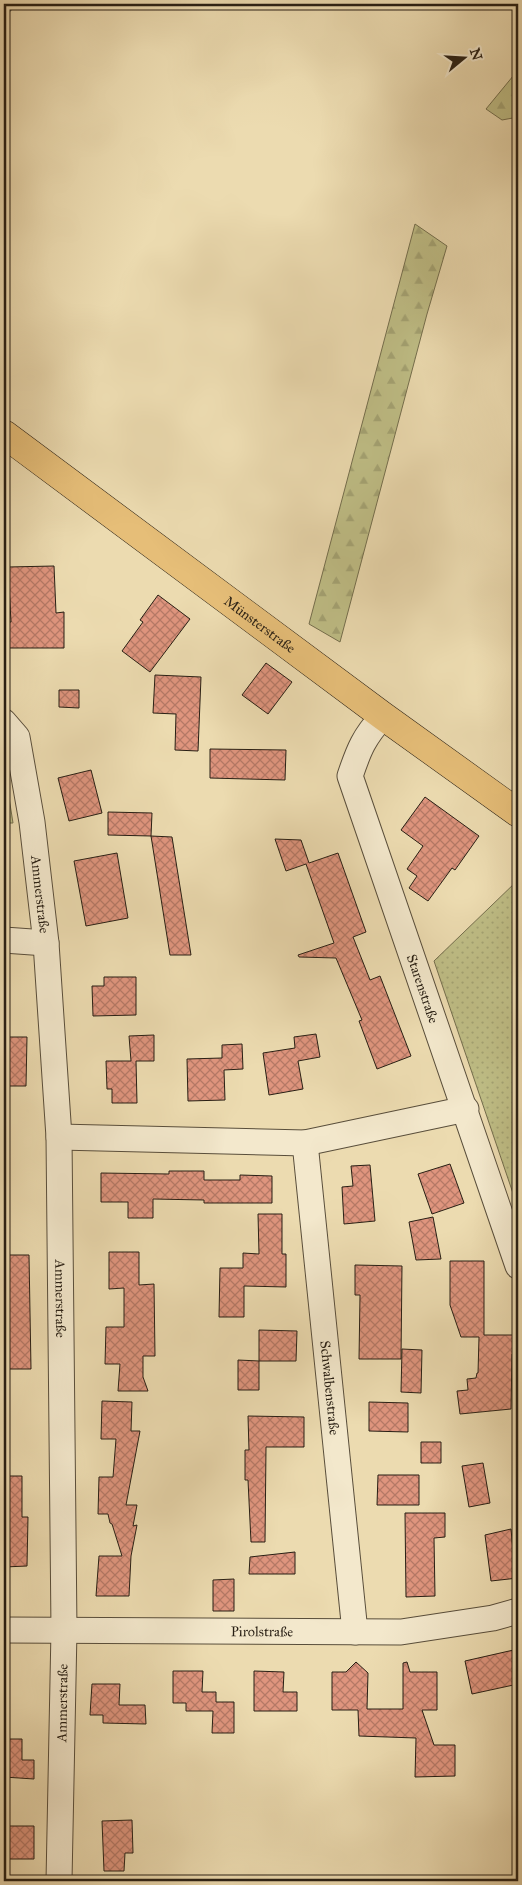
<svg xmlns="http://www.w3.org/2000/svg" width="522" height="1885" font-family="'IM FELL Great Primer',serif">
<defs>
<pattern id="grass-dots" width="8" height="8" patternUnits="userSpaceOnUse" patternTransform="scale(1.25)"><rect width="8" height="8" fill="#bfbe86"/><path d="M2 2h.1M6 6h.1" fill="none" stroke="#a4a373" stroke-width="1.8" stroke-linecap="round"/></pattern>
<pattern id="forest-firs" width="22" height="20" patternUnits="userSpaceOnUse" patternTransform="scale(1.25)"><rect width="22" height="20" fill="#bfbe86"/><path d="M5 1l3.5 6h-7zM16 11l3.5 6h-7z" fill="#a4a373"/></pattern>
<pattern id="park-crowns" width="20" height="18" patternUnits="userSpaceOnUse" patternTransform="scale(1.25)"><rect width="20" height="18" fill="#bfbe86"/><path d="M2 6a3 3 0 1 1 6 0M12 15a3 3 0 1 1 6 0" fill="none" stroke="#a4a373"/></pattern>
<pattern id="building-cross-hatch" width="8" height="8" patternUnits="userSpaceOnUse" patternTransform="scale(1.25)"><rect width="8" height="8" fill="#df957e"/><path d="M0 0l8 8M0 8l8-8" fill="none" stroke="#b57966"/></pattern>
</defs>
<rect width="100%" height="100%" fill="#ecdbb0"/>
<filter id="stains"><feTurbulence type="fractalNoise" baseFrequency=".004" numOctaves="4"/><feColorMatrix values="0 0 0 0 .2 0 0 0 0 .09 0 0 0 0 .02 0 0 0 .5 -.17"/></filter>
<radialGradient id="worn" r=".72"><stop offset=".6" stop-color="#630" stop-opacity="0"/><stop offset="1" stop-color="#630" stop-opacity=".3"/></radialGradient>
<path fill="url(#grass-dots)" stroke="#746e4d" d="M518,880V1208L434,961Z"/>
<path fill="url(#forest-firs)" stroke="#746e4d" d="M518,70V117L502,120L486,109Z
M415,224L447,246L427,314L340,642L309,624Z"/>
<path fill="url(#park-crowns)" stroke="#746e4d" d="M4,766L13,823H4Z"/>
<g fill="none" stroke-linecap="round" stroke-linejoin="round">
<path stroke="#6d7b74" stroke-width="7" d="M4,13L13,4"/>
</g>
<path fill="url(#building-cross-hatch)" stroke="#281f14" d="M54,566L56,613L64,612V648H4V622H11L8,567Z
M158,595L190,619L150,672L122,651L143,622L140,620Z
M266,663L292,682L268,714L242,695Z
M155,675L201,677L198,751L175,750L176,714L153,713Z
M59,690H79V708L59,707Z
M210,749L286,750L285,780L210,778Z
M91,770L102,813L69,821L58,778Z
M425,797L479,836L455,870L452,868L428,901L409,888L417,876L407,869L423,846L401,830Z
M108,812L152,813L151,836L108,835Z
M151,836L172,837L191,955H170Z
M275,839L301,840L309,863L338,853L366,932L353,937L370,980L380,976L411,1056L377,1069L359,1021L362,1020L336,958L299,957L298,955L334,943L306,864L286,871Z
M117,853L128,918L86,926L74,861Z
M104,977H136V1015L93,1016L92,986H104Z
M316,1034L320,1057L298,1061L303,1089L269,1095L263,1053L295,1048L294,1037Z
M154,1035V1061H136L137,1103H112V1089H107L106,1061H131L129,1036Z
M8,1037H27L26,1086H7Z
M242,1044L243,1069L224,1070L225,1100L188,1101L187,1059L222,1058V1045Z
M450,1164L464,1203L432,1214L418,1174Z
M370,1165L375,1221L344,1224L342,1187L353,1186L351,1166Z
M169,1171H204V1180H240V1175L272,1176V1203H204V1200L153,1199V1218H128V1202H101V1173L169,1174Z
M258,1214H282V1254H286V1287L244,1286V1317H219L220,1268H243V1253L259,1254Z
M433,1217L441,1259L416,1260L409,1222Z
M109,1252H139V1285L154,1284L155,1356H143V1377L148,1391H118L120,1364H105L106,1327H124V1288L109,1289Z
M4,1255H29L31,1369H4Z
M450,1261H484V1335H514L513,1354H512L511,1409L460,1414L457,1391L468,1390L467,1379L476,1378L477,1373H478L479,1337H461L450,1305Z
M355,1265L402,1266L401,1359H359L360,1295H355Z
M259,1330L297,1331L296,1361H259V1390H238V1360L259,1361Z
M402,1349L422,1350L421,1393L401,1392Z
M102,1401L132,1402L131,1431H140L126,1505H137L133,1526L137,1525L131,1556L129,1596H96L99,1556H122L112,1524L110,1523L108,1514H98L99,1477H113L116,1439H101Z
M369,1402L408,1403V1432L369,1431Z
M248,1416L304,1417V1447H266L265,1542H251L248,1480H245V1450H249Z
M421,1442H441V1463H421Z
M483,1463L490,1503L469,1507L462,1466Z
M378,1475H419V1505H377Z
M4,1476H22V1517H28L27,1566L4,1567Z
M405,1513H445V1537L434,1538L435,1596L406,1597Z
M511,1529L513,1551H518V1578L491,1581L485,1535Z
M295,1552V1574H249L250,1557Z
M234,1579V1611H213V1580Z
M518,1649V1684L472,1694L465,1661Z
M356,1662L368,1673L367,1709H403V1663L407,1662L410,1672H437V1710H422L434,1745H455V1776L415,1777L416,1738L359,1736L358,1710H332V1672H346Z
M173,1671H203L202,1692H216V1702H234V1733H212L213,1711H186V1703H173Z
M254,1671L284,1672L283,1692H297V1711H254Z
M92,1684H120L119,1705H145L146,1724L103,1723V1715H90Z
M4,1739H22V1760H34V1779L4,1777Z
M132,1820L133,1853H125L124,1871H104L102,1821Z
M4,1826H34V1859H4Z"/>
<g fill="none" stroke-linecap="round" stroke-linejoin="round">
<g stroke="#594e3b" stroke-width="27">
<g id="minor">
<path id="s1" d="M383,716C364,737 359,749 350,776L518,1266"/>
<path id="s2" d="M4,722L17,737L32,822L46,943L59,1137L64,1630L59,1881"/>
<path d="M4,940L46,943"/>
<path d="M59,1137L305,1143L466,1109"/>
<path id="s3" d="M305,1143L355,1632"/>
<path id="s4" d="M4,1630L401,1632L493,1618L518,1611"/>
</g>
</g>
<g stroke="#281f14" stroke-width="29">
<g id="major">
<path id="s5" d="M4,434L383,716L518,813"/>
</g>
</g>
<use href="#minor" stroke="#f3e8cc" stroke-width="25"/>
<use href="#major" stroke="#e6be78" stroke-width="28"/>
</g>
<g text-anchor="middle" stroke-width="4" stroke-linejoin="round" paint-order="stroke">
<g font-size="14" fill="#281f14" stroke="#f3e8cc">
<text dy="5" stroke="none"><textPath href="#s5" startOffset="319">Münsterstraße</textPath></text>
<text dy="5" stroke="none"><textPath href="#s2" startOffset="179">Ammerstraße</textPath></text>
<text dy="5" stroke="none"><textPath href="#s1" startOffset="294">Starenstraße</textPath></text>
<text dy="5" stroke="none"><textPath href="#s2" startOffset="584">Ammerstraße</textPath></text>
<text dy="5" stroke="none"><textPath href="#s3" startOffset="246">Schwalbenstraße</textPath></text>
<text dy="5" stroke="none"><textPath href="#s4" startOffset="258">Pirolstraße</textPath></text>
<text transform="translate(62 1703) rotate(-89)" y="5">Ammerstraße</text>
</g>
</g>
<rect width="522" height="1885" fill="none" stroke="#ecdbb0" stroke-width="20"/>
<rect x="5" y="5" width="512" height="1875" fill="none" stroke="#281f14" stroke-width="2.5"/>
<rect x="10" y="10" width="502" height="1865" fill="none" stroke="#281f14"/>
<g transform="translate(464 58) rotate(72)" stroke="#f3e8cc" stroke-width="4" paint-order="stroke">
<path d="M0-4L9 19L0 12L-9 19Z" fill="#281f14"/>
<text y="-8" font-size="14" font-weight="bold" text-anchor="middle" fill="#281f14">N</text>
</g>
<rect width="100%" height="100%" filter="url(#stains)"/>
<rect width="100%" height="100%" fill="url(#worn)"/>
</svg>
